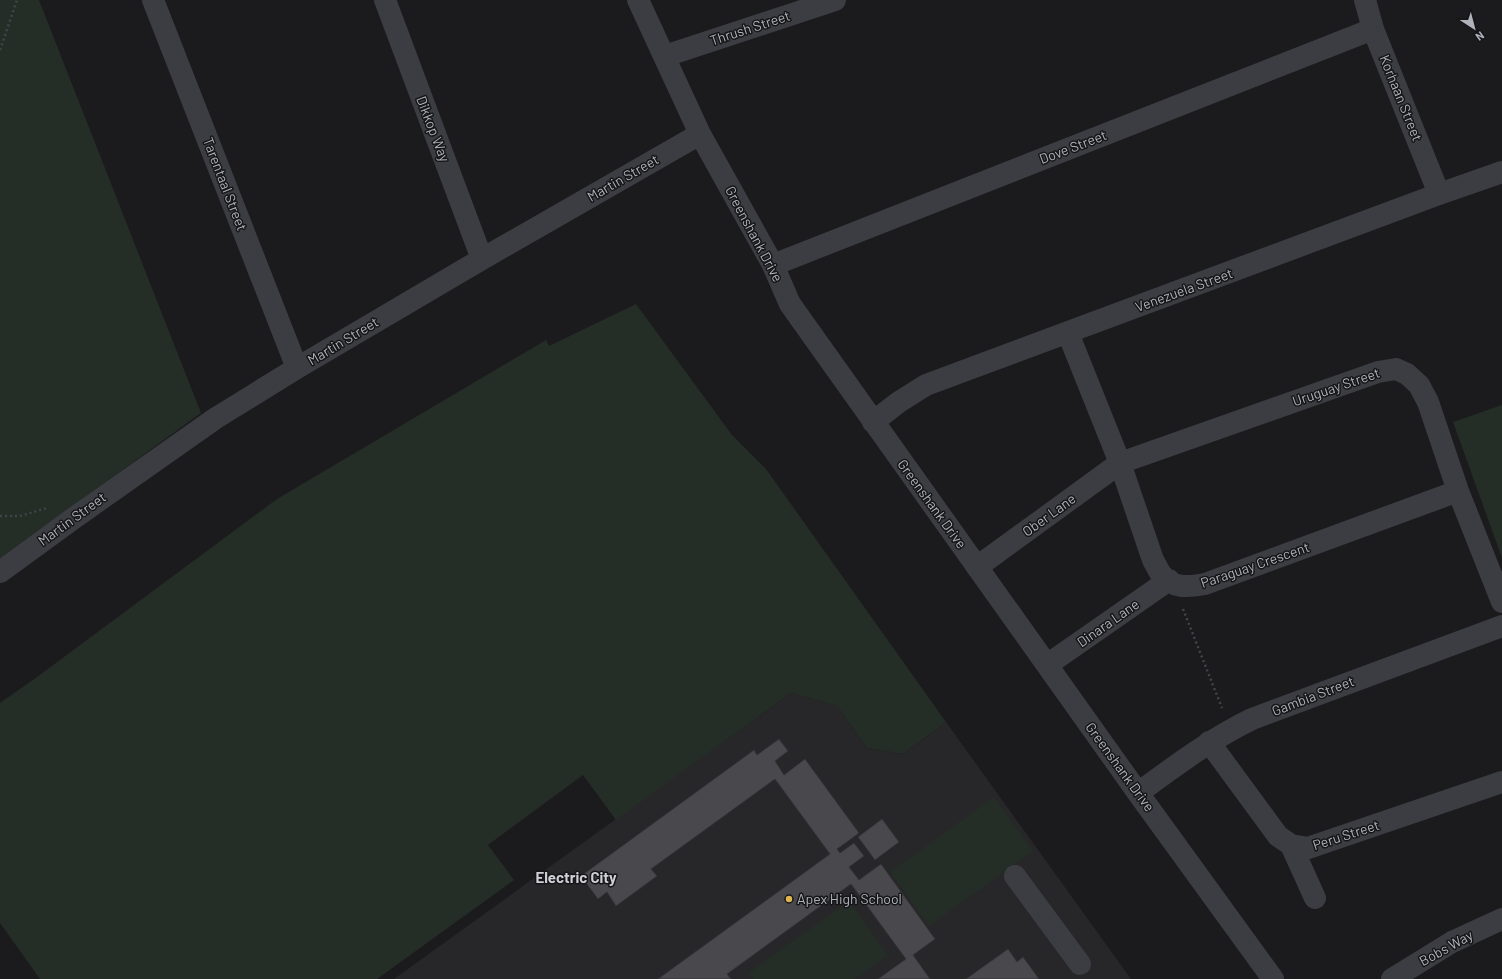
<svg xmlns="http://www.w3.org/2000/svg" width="1502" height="979" font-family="Barlow,sans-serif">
<rect width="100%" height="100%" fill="#1b1b1d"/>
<path fill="#27272a" d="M791,693L837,706L867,748L903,754L946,722L1131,979H394Z"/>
<path fill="#252d27" d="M0,0H39L201,413L0,559Z
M636,304L732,435L766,469L946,722L903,754L867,748L837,706L791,693L616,820L583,775L488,845L514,880L377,979H40L0,923V703L37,677L277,499L546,340L549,346Z
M1502,405V558L1453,422Z
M994,797L1033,851L929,926L890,872Z
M849,901L888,955L855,979H753L748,973Z"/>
<path fill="#48484d" stroke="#353539" d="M779,739L788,751L775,761L784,775L805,759L859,833L837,849L840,853L854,843L864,856L849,867L859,880L881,864L935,939L913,955L930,979H878L906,959L851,884L727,974L731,979H658L830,854L775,779L651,869L657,876L616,906L607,892L598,899L581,876L754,750L757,755Z
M882,819L899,842L875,860L858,837Z
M1008,949L1017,962L1023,957L1039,979H966Z"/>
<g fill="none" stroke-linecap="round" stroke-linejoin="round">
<path stroke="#434449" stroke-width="2.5" stroke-dasharray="2 3" stroke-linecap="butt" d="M0,50L17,0
M0,516H20L47,508
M1183,609L1222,708"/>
<path stroke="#3c3d42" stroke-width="22" d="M153,0L297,368
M385,0L482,259
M638,0L700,134L773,265L790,304L1138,793L1273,979
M1365,0L1373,29L1439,194
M665,56L835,0
M773,265L1373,29
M1068,333L1120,463L1153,560C1156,565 1158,570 1161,574C1172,589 1188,587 1205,584L1458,491
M873,422L899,402L926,385L1439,194L1502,172
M977,567L1120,463L1378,372L1396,369L1407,374L1419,385L1428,402L1458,491L1502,602
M0,572L74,518L216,418L297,368L482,259L700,134
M1047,665L1169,580
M1209,742L1278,836L1291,845L1308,848L1502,782
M1138,793C1175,766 1211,739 1252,719L1502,626
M1291,845L1315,898
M1015,876L1080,964
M1392,979L1452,942L1502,919"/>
</g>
<circle fill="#e0b550" stroke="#161618" stroke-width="1.5" cx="789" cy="899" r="4"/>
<g text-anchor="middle" stroke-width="3" stroke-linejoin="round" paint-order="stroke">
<g font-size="14" fill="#afb2bb" stroke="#161618">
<text transform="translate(750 28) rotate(-18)" y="5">Thrush Street</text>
<text transform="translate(1401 98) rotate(68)" y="5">Korhaan Street</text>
<text transform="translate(433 129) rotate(69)" y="5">Dikkop Way</text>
<text transform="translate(1073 147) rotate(-21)" y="5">Dove Street</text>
<text transform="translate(623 178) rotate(-30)" y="5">Martin Street</text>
<text transform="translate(225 184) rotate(69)" y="5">Tarentaal Street</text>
<text transform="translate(754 234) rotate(62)" y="5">Greenshank Drive</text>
<text transform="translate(1184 290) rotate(-20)" y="5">Venezuela Street</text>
<text transform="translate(343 341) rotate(-31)" y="5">Martin Street</text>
<text transform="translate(1336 387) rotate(-19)" y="5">Uruguay Street</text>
<text transform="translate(932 504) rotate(54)" y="5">Greenshank Drive</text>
<text transform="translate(1049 515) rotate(-36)" y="5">Ober Lane</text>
<text transform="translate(72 519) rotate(-36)" y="5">Martin Street</text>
<text transform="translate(1255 565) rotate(-19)" y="5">Paraguay Crescent</text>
<text transform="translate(1108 623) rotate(-35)" y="5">Dinara Lane</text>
<text transform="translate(1313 696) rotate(-21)" y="5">Gambia Street</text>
<text transform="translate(1120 767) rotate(54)" y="5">Greenshank Drive</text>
<text transform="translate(1346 835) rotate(-18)" y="5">Peru Street</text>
<text transform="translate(1446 948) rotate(-29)" y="5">Bobs Way</text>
</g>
<g font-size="14" fill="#afb2bb" stroke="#161618" text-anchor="start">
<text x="797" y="904">Apex High School</text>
</g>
<g font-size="15" font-weight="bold" fill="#d0d1d7" stroke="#161618">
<text x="576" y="883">Electric City</text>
</g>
</g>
<g transform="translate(1474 28) rotate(144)" stroke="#161618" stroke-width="3" paint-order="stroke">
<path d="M0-3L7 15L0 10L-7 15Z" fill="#afb2bb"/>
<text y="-6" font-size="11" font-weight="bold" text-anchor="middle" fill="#afb2bb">N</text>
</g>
</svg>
